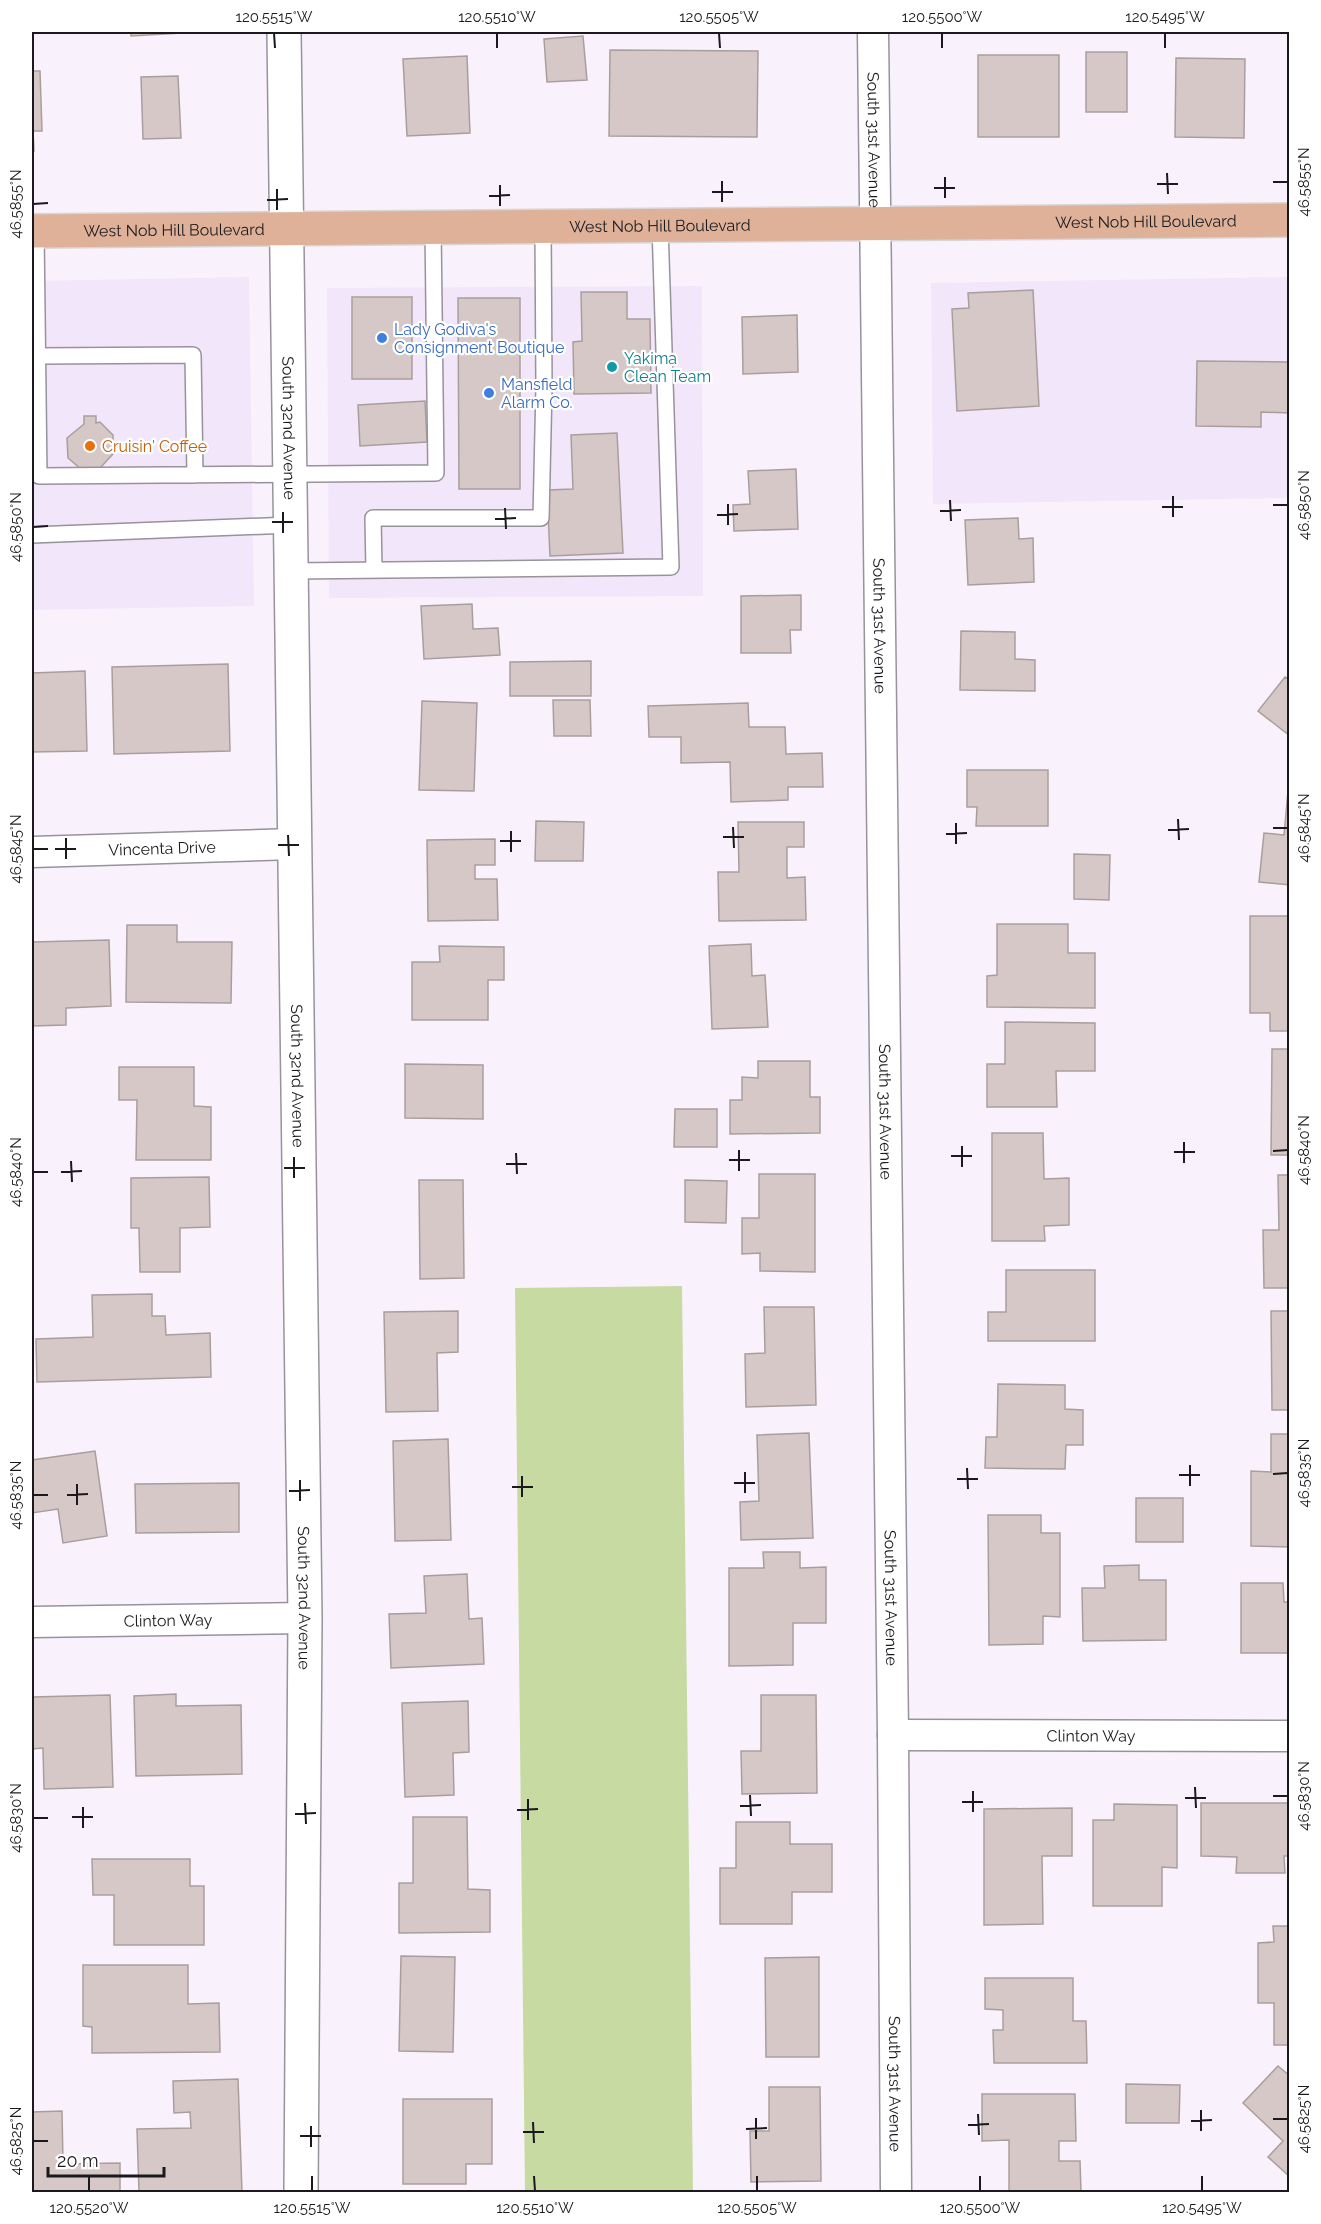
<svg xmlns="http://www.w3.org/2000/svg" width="1321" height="2224" font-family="Raleway,sans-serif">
<rect width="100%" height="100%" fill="#f9f2fc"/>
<path fill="#f2e6fa" d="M249,277L254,606L32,610V281Z
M1289,277V498L933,504L931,283Z
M702,286L703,596L329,598L327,288Z"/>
<path fill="#c6daa2" d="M682,1286L693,2192H525L515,1288Z"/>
<path fill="#d5c8c7" stroke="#aa9e9d" stroke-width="1.5" d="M131,32H200L131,36Z
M583,36L587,80L547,82L544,39Z
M610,50L758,51L757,137L609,136Z
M1086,52H1127V112H1086Z
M978,55H1059V137H978Z
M467,56L470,133L407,136L403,59Z
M1176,58L1245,59L1244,138L1175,137Z
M32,71H40L42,131H33L34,151H32Z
M178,76L181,138L143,139L141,77Z
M1033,290L1039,406L957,411L952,309L969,308L968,293Z
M581,292H627V319H650L651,393L574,394L573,342L582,341Z
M352,297H412V379H352Z
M458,298H520V489H459Z
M797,315L798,372L743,374L742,317Z
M1197,361L1290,362V413L1261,412V427L1196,426Z
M425,401L427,442L360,446L358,405Z
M84,416H96V423L100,422L113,435V454L100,468L82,470L68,458L67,438L84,424Z
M617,433L623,553L550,556L547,490L573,489L571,435Z
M796,469L798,529L734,531L733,505L750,504L748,471Z
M1018,518L1019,539L1033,538L1034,582L968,585L965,520Z
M801,595V630H790L791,653H741V596Z
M472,604L473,629L498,628L500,655L424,659L421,606Z
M961,631L1015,632V659L1035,660V691L960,690Z
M591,661V696H510V662Z
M228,664L230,751L114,754L112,667Z
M85,671L87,751L32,752V673Z
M1285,677L1290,680V736L1258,711Z
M553,700H590L591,736H554Z
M422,701L477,703L474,791L419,790Z
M748,703L749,727H785L786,754L822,753L823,787H788V800L731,802L730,762L681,763V737H649L648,706Z
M967,770H1048V826H976L977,807H967Z
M1288,791L1290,885L1259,882L1264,833L1284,835Z
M536,821L584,822L583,861H535Z
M738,822H804V847H787V878L805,877L806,920L719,921L718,872H739Z
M495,839V865H475V879H497L498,920L428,921L427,840Z
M1074,854L1110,855L1109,900L1074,899Z
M1250,916H1290V1031H1270V1013H1250Z
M997,924H1068V953H1095V1008L987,1007V976L997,975Z
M127,925H177V942H232L231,1003L126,1002Z
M109,940L111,1006L66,1008V1025L32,1026V942Z
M751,944L752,976L765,975L768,1027L712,1029L709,946Z
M439,946L504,947V980H488V1020H412V962H440Z
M1005,1022L1095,1023V1071H1056L1057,1107H987V1064H1005Z
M1272,1049H1290V1155H1271Z
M758,1061H810V1097H820V1133L730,1134V1100H742V1077L758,1078Z
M405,1064L483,1065V1119L405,1118Z
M119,1067H194V1106L211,1107V1160H136L137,1100H119Z
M675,1109H717V1147H674Z
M992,1133H1043L1044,1179L1069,1178V1225L1044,1226L1045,1241H992Z
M759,1174H815V1272L760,1271V1253L742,1254V1218H759Z
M1278,1175H1290V1288H1264L1263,1230H1279Z
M209,1177L210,1227L180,1228V1272H140L139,1228H131V1178Z
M419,1180H463L464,1278L420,1279Z
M685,1180L727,1181L726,1223L685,1222Z
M1006,1270H1095V1341H988V1312H1006Z
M152,1294V1316H165L166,1335L210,1333L211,1377L37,1382L36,1339L93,1337L92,1295Z
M764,1307H814L816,1405L746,1407L745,1354L765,1353Z
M458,1311V1352L437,1353L438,1411L386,1412L384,1312Z
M1271,1311H1290V1410H1272Z
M998,1384L1065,1385V1409L1083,1410V1445H1066L1065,1469L985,1468L986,1437H997Z
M809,1433L813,1538L741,1540L740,1502L759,1501L757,1435Z
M1271,1434H1290V1547L1251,1546V1471L1271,1472Z
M448,1439L451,1540L395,1541L393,1441Z
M95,1451L107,1536L63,1543L58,1509L32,1513V1460Z
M239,1483V1532L136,1533L135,1484Z
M1136,1498H1183V1542H1136Z
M988,1515H1041V1533H1060V1617L1043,1616V1644L989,1645Z
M763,1552H800V1568L826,1567V1623H793V1665L729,1666V1568H764Z
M1139,1565V1580H1166V1640L1083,1641L1082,1588H1105L1104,1566Z
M467,1574L469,1619L482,1618L484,1664L391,1668L389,1614L426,1613L424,1576Z
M1241,1583H1283L1284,1602H1290V1653H1241Z
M176,1694V1706L241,1705L242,1774L136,1776L134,1696Z
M110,1695L113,1787L44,1789L43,1748L32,1749V1697Z
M761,1695H816L817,1793L742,1794L741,1751H761Z
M468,1701L469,1752L453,1753L454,1795L405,1797L402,1703Z
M1201,1803H1290V1856H1284L1285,1873H1236L1237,1857L1201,1856Z
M1114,1804L1177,1805V1868L1162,1867V1906H1093V1820H1114Z
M1072,1808V1856H1042L1043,1924L984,1925V1809Z
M413,1817H467L468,1889L490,1890V1932L399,1933V1883H413Z
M736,1822H790V1844H832V1892H792V1924H720V1868H736Z
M92,1859H190V1886H204V1945H114V1895H93Z
M1273,1926H1290V2045H1274V2003H1258V1943L1274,1942Z
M401,1956L455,1957L453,2052L399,2051Z
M819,1957V2057H766L765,1958Z
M83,1965H188V2004L219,2003L220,2052L92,2053V2027L83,2026Z
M985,1978H1073V2021H1086L1087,2063H994L993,2030H1003V2010L985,2009Z
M1278,2066L1290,2076V2177L1268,2157L1283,2141L1243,2103Z
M238,2079L242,2192H139L137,2129L191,2128L190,2112L174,2113L173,2081Z
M1126,2084L1180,2085L1179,2123H1126Z
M769,2087H820L821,2181L751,2182L750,2131H769Z
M982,2094H1075L1076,2141H1059V2161H1080L1081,2192H1009V2140L982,2141Z
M403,2099H492V2164H466V2184H403Z
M62,2111L63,2164L120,2163V2192H32V2112Z"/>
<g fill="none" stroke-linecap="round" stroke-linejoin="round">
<g stroke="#98929b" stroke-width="18">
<path id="service" d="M36,231L39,476L436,473L433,227
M38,356L193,355L195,475
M32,535L290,525
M374,570L373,518H541L544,387L543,226
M291,571L671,567L660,226"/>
</g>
<g stroke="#98929b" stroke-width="33">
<g id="minor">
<path id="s1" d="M873,32L893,1735L896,2192"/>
<path id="s2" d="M32,852L294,844"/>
<path id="s3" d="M32,1622L305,1618"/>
<path id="s4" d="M893,1735L1290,1736"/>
</g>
</g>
<g stroke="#98929b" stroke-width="36">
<g id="tertiary">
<path id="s5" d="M284,32L305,1618L301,2192"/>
</g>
</g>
<g stroke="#d6d6d6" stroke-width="36">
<g id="primary">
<path id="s6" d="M32,231L1290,220"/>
</g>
</g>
<use href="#service" stroke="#fff" stroke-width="15"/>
<use href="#minor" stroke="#fff" stroke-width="30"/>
<use href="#tertiary" stroke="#fff" stroke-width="33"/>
<use href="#primary" stroke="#deb198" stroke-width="33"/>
</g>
<path fill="none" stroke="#1b191d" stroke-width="2" d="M274,33L275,48M497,33V48M719,33L720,48M942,33V48M1165,33V48M1167,173L1168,194M945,177V198M722,181V202M1273,182H1288M1157,184H1178M500,185V206M934,188H955M277,189V210M712,192H733M489,196L510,195M267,200L288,199M33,204L48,203M1173,496V517M950,500L951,521M728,504V525M1273,505H1288M1162,507H1183M505,508L506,529M940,511L961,510M283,512V533M717,515L738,514M495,519L516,518M272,522H293M33,527L48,526M1178,819L1179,840M956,823V844M733,827L734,848M1273,828H1288M1168,830L1189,829M511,831V852M946,834L967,833M288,835L289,856M723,837H744M66,838V859M500,841H521M278,845H299M33,849H48M55,849H76M1184,1142V1163M962,1146V1167M739,1150V1171M1273,1151L1288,1150M1174,1152H1195M516,1153L517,1174M951,1156H972M294,1157V1178M729,1160H750M71,1161L72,1182M506,1164H527M284,1168H305M33,1172H48M61,1172L82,1171M1190,1465V1486M967,1468L968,1489M745,1472V1493M1273,1474L1288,1473M1179,1475H1200M522,1476V1497M957,1479H978M300,1480V1501M734,1483H755M77,1484V1505M512,1487H533M289,1491L310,1490M33,1495H48M67,1495L88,1494M1195,1787L1196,1808M973,1791V1812M750,1795L751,1816M1273,1796H1288M1185,1798H1206M528,1799V1820M962,1802H983M305,1803L306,1824M740,1806L761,1805M83,1807V1828M517,1810L538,1809M295,1814L316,1813M72,1817H93M33,1818H48M1201,2110V2131M978,2114L979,2135M756,2118V2139M1273,2119H1288M1191,2121L1212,2120M533,2122L534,2143M968,2125L989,2124M311,2126V2147M746,2129L767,2128M523,2132H544M300,2136H321M33,2141H48M89,2176V2191M312,2176V2191M534,2176L535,2191M757,2176V2191M980,2176V2191M1202,2176V2191"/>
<g fill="#3f7fe0" stroke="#fff" stroke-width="2">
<circle cx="382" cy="338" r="6"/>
<circle cx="489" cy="393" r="6"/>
</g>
<circle fill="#0f9aa8" stroke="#fff" stroke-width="2" cx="612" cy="367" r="6"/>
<circle fill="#e8710a" stroke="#fff" stroke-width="2" cx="90" cy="446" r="6"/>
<g text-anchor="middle" stroke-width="4.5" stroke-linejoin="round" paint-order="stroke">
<g font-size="16" fill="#1b191d" stroke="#fff">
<text dy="6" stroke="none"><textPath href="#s1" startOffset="108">South 31st Avenue</textPath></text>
<text dy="6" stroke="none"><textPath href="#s6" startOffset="1114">West Nob Hill Boulevard</textPath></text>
<text dy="6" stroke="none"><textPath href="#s6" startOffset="628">West Nob Hill Boulevard</textPath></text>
<text dy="6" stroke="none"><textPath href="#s6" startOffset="142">West Nob Hill Boulevard</textPath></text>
<text dy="6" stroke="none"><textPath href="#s5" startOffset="396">South 32nd Avenue</textPath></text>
<text dy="6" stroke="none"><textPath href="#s1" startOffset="594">South 31st Avenue</textPath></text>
<text dy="6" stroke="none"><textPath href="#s2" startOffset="130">Vincenta Drive</textPath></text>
<text dy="6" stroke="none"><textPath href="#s5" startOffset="1044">South 32nd Avenue</textPath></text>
<text dy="6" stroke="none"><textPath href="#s1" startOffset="1080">South 31st Avenue</textPath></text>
<text dy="6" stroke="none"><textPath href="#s5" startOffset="1566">South 32nd Avenue</textPath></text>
<text dy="6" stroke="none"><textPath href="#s1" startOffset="1566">South 31st Avenue</textPath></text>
<text dy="6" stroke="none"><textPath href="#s3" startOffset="136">Clinton Way</textPath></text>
<text dy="6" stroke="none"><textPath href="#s4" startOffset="198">Clinton Way</textPath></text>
<text dy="6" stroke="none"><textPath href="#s1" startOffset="2052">South 31st Avenue</textPath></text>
</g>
<g font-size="16" fill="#366cbe" stroke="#fff" text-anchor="start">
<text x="394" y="335">Lady Godiva's<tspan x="394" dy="18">Consignment Boutique</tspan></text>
<text x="501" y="390">Mansfield<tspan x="501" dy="18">Alarm Co.</tspan></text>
</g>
<g font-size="16" fill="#0d838f" stroke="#fff" text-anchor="start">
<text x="624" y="364">Yakima<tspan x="624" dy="18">Clean Team</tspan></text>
</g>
<g font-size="16" fill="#c56008" stroke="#fff" text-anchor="start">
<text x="102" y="452">Cruisin' Coffee</text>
</g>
</g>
<rect width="1321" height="2224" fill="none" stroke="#ffffff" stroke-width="66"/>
<path d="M48 2167v9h116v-9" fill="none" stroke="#1b191d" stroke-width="3"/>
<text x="57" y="2167" font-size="18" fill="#1b191d" stroke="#ffffff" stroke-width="4.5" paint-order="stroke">20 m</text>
<rect x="33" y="33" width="1255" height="2158" fill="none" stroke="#1b191d" stroke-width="2"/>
<g font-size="15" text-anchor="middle" fill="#1b191d">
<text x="274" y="22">120.5515°W</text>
<text x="497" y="22">120.5510°W</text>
<text x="719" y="22">120.5505°W</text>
<text x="942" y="22">120.5500°W</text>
<text x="1165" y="22">120.5495°W</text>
<text transform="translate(1304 182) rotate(-90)" y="5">46.5855°N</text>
<text transform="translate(16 204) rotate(-90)" y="5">46.5855°N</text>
<text transform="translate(1304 505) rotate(-90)" y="5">46.5850°N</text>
<text transform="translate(16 527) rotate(-90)" y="5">46.5850°N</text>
<text transform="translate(1304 828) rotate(-90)" y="5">46.5845°N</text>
<text transform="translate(16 849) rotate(-90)" y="5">46.5845°N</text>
<text transform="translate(1304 1150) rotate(-90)" y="5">46.5840°N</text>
<text transform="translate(16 1172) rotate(-90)" y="5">46.5840°N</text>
<text transform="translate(1304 1473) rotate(-90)" y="5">46.5835°N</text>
<text transform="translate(16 1495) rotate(-90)" y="5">46.5835°N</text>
<text transform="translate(1304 1796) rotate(-90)" y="5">46.5830°N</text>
<text transform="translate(16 1818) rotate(-90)" y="5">46.5830°N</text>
<text transform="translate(1304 2119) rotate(-90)" y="5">46.5825°N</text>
<text transform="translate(16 2141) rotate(-90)" y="5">46.5825°N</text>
<text x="89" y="2213">120.5520°W</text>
<text x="312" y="2213">120.5515°W</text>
<text x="535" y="2213">120.5510°W</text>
<text x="757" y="2213">120.5505°W</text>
<text x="980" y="2213">120.5500°W</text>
<text x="1202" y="2213">120.5495°W</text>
</g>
</svg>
